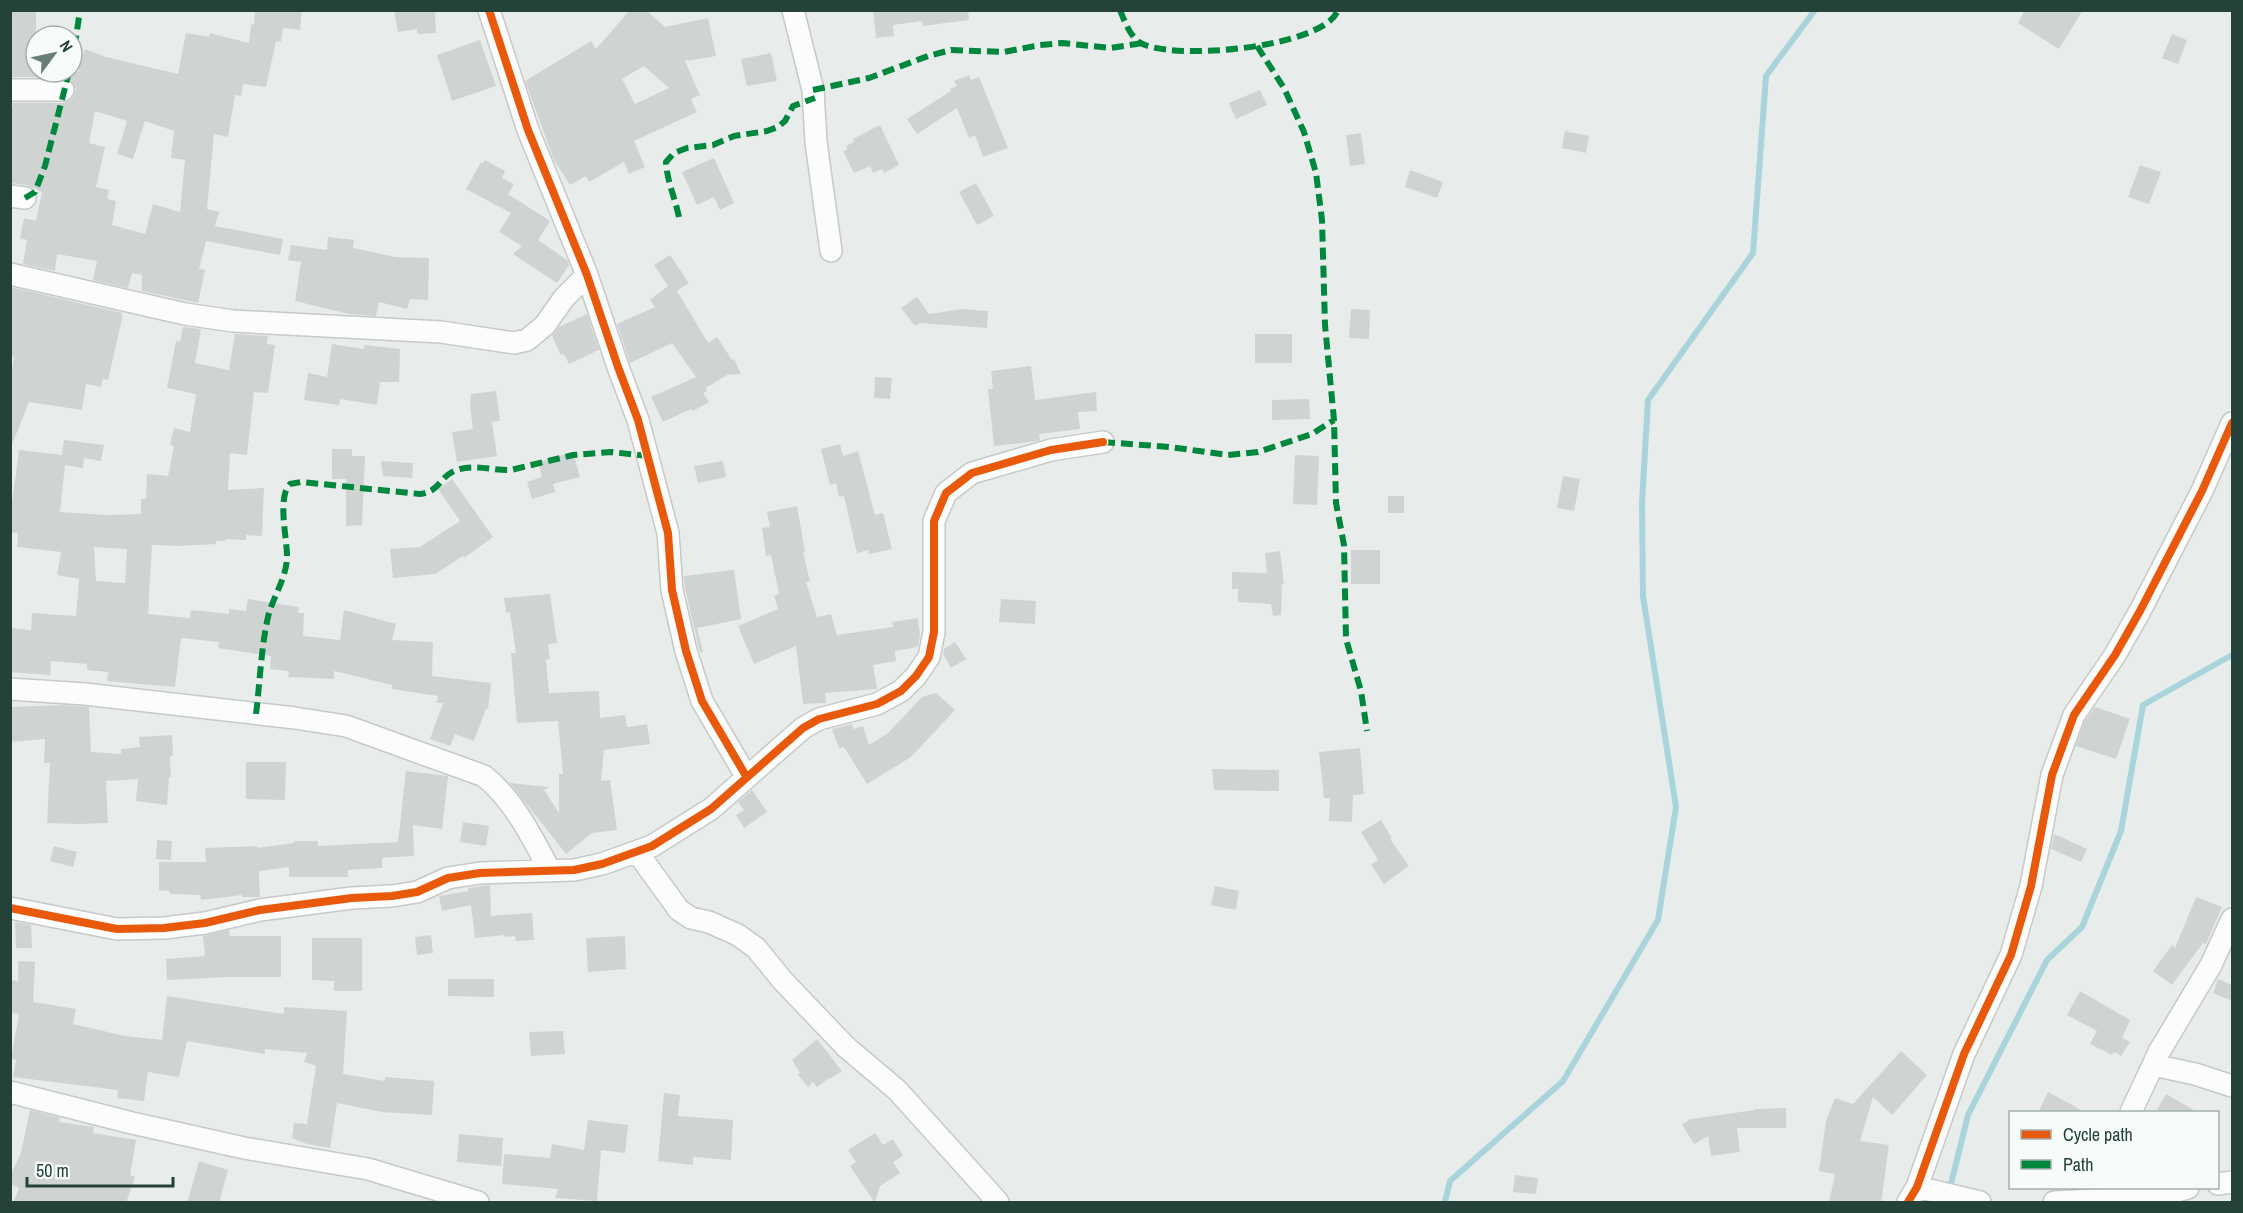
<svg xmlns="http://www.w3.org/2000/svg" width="2243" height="1213" font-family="'Archivo Narrow',sans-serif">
<rect width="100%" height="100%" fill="#e8edeb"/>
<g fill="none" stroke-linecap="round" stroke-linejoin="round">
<path stroke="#a9d4db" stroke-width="6" d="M1949,1192L1968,1115L2047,960L2082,927L2121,831L2143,705L2232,655
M1445,1202L1450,1181L1563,1081L1658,920L1676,807L1643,596L1642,503L1648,400L1753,253L1766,76L1815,10"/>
</g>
<path fill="#cfd4d2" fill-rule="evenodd" d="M10,10H36V72H78L85,49L106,57L178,74L186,33L209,37L210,33L249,43L251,24L254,25L255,10H302L300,30L283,28L281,42L276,41L266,87L243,84L241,96L235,95L228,137L214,134L207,209L219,212L215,226L283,239L280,255L206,241L199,269L205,270L198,303L142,291V275L132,273L128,288L93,280L97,261L57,254L55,271L23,264L27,240L20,238L24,218L36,221L42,192L27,185L10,183V117L13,103H64L74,97L76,89L70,79L64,77H10ZM95,111L127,121L117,154L133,159L145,121L174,131L171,158L185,160L180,212L153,204L145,234L112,225L116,201L107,199L109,190L96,187L105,147L89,143Z
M394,10H435L436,33L417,34V29L398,32Z
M630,10H646L665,27L708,18L716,56L685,61L700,95L691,99L697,112L634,141L645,167L629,174L624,162L589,182L586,176L570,185L554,160L525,81L591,41L596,49ZM644,66L669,88L635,104L622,79Z
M873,10H968L969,20L923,26L922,21L893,25L894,36L876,38Z
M2025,10H2083L2059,49L2018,23Z
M2172,34L2187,40L2178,64L2162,58Z
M480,40L496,86L452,101L437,55Z
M771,53L777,81L747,86L741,59Z
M969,75L971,80L979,77L1008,148L983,157L975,135L969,138L957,108L917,134L907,119L951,91L950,89L957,86L954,81Z
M1260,90L1267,105L1236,119L1229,103Z
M880,125L899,165L884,173L882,169L873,173L870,166L854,173L843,151L847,150L846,146L854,142L853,139Z
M1565,131L1589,136L1586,153L1562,148Z
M1361,133L1365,164L1350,166L1346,135Z
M714,158L734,203L720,210L714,197L697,205L682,172Z
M485,160L505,171L502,178L514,184L508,194L550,221L538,240L567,260L569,265L557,283L513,254L522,246L499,232L511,213L466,189L481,162L483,163Z
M2140,165L2161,172L2149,204L2128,197Z
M1410,170L1443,182L1437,198L1405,187Z
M976,183L994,216L977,225L959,192Z
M328,237L354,240L353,248L395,257L429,258L428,300L410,299L407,309L379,302L376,316L349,314L295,301L301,262L288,260L291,245L327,250Z
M670,255L689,283L677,291L708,343L717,337L732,360L734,359L741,374L727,375L706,388L707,391L703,393L709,402L693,411L691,409L663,422L651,397L696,377L672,343L630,363L617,324L655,307L650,300L668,286L654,265Z
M10,287L122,313V319L108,380L103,379L101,387L86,384L82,410L29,402L11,447L10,384L14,357L10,356Z
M917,297L929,314L962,309L988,311L987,328L920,323L915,326L901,308Z
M1351,309L1370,310L1369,339L1349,338Z
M587,314L599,350L569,364L564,354L561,355L552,336L559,327Z
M183,327L201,329L195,363L229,370L235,334L268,336L267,344L275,345L268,393L254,392L247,455L230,453L228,490L264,488L262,536L246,535V540L225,539V541H216V544L181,546L152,545L148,614L190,618L191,610L229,614V609L246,611L248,599L299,607L298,613H304L303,636L340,640L344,610L396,624L392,640L433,642L432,676L491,683L488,709H486L474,741L455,734L450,746L430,739L443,703H437L438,696L392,689V685L334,671V679L288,677L289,671L270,669L271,656L218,648L219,642L181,638L175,687L107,681L108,672L87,670V664L51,661L50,675L10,672V628L31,630L32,613L76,616L79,579L57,575L61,552L17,547L18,533L10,532V502L12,503L19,450L62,455L64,440L104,445L101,461L84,458L83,468L65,465L60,512L106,515L141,514V499H146L147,474L168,476L174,446L170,445L174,428L190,432L196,394L167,388L176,341L180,342ZM94,547L127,549L125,583L96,581Z
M1255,334H1292V363H1255Z
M332,344L364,349V345L400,349L399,382H380L377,405L340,399L339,405L304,400L308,373L327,377Z
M1031,366L1035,400L1096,392L1097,411L1078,412L1080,429L1039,434L1040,440L1037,441L994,446L988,389H993L991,371Z
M875,377L892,378L890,399L874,398Z
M496,391L500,421L492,422L497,456L457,462L452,432L473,429L470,406L471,394Z
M1309,399L1310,419L1272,420V400Z
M840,444L843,456L858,451L875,515L883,513L892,549L869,554L868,550L857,553L844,496L839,497L836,483L830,485L821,449Z
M332,449H352V456H365L362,525L346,526V479H332Z
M573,452L580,477L553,484L555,492L532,499L527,482L542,477L538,462Z
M1295,455L1319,456L1317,505L1293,504Z
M381,461L413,463L412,478L383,476Z
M723,461L726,477L698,483L694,466Z
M1563,476L1580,479L1574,511L1557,508Z
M452,479L493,537L464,558L463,556L435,574L393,578L390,549L420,547L460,521L438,489Z
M1388,496H1404V513H1388Z
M797,506L805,552L803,553L810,581L806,582L817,617L831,614L837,635L893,627L892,622L918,618L920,635L918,647L895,651L896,661L873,665L877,689L825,693L826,703L803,704L796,646L754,664L738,626L778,609L774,596L779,594L771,555L766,556L762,528L770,527L767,512Z
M1351,550H1380V584H1351Z
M1280,551L1284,584H1282L1281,615L1273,616L1271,604L1238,602V589H1232V572L1267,573L1265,553Z
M734,570L741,619L697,628L703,652L700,653L685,588L684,576Z
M550,594L557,643L548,644L550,659L546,660L549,693L599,691L600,718L625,715L627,727L647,724L650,744L604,750L601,781L610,780L617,830L592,833L566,854L510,783L549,787L544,790L559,813V774H563L558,721L517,723L511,653H516L510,612L506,613L504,598Z
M1001,599L1036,601L1035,624L999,622Z
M955,642L966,659L951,668L943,654L944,649Z
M936,693L955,710L911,757L867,784L844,747L839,748L832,729L852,724L853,729L863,726L869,745L888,733L922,697Z
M64,705L89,707L91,752L121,754V749L140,747L139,737L172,735L173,756H170L171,777H169L167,805L136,801L138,779L106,781L108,823L78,824L47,823L50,763H44L45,739L10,742V707Z
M2095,707L2130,719L2116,759L2076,746L2085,721Z
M1360,748L1364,794L1353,795L1352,822L1329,821L1330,798H1324L1319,752Z
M246,762H286L285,800L246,799Z
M1212,769L1279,770V791L1214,790Z
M406,771L448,776L442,829L413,825L414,856L382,858V868L348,870V877H289V867L259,871L260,897H242V895L201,900L200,895L170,894V891L159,890V862H206L205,848L257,846V848L294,843V841H318V846L398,842Z
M752,790L767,812L744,828L736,815L744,810L738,802Z
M1381,820L1392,838L1390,839L1409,866L1384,884L1371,865L1378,860L1361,832Z
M463,822L489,826L486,846L460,842Z
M2054,834L2087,849L2081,862L2051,849Z
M157,840L172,841L171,860L156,859Z
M54,846L77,852L73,867L50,861Z
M490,885L491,916L532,913L534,940L516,941L515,936L505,937L504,935L475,938L471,905L442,911L439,896L468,891V888Z
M1215,886L1239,891L1236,910L1211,905Z
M2196,897L2222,907L2206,944L2203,943L2172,985L2153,971L2172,945L2175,948Z
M15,922L31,925L32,948H16Z
M229,930L230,936H281V977H230L167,980L166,959L205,956L203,936Z
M431,935L433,953L417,955L415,937Z
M625,936L626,969L588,972L586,938Z
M312,938H362V991H334V981L312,980Z
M18,961L35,962L33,1002L76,1009L73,1024L125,1036L162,1040L167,996L284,1014V1007L347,1011L343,1074L385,1081V1077L434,1081L432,1115L382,1112L337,1103L330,1148L307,1144L292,1138L294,1123L307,1124L316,1066L304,1062L307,1053L265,1049V1054L187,1041L179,1077L148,1072L144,1101L117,1098L118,1090L13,1077L16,1060L11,1059L19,1014L10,1013V980L18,981Z
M448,979H494V997L448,996Z
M2218,979L2232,985V1001L2213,993Z
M2080,991L2130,1020L2122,1038L2130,1042L2121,1056L2114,1052L2112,1055L2090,1044L2097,1031L2067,1015Z
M563,1031L565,1054L531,1056L529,1032Z
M817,1039L842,1071L830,1079L829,1078L817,1087L813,1082L808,1087L798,1075L800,1073L792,1060Z
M1901,1051L1927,1075L1892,1115L1873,1097L1860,1141L1889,1145L1881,1203H1829L1835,1174L1819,1171L1826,1121L1835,1098L1853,1104Z
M2048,1092L2087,1113H2038Z
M664,1093L680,1095L678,1116L733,1120L731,1160L693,1157V1165L658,1161Z
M2166,1094L2199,1113H2155Z
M1786,1108V1128H1737L1740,1152L1711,1156L1708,1136L1694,1144L1682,1124L1691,1119L1755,1110V1109Z
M30,1110L60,1118L59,1122L94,1127L93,1133L136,1140L130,1175L135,1177L126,1203H13L19,1188L10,1184V1176L21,1153Z
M588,1120L628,1125L625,1153L601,1150L597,1201L555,1198L558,1189L502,1184L504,1154L550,1158L552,1144L584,1150Z
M875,1133L883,1145L893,1139L903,1156L893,1162L900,1173L880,1186L875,1203L850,1166L856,1162L848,1150Z
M459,1134L503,1138L501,1166L457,1162Z
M199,1161L228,1170L219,1203H187Z
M1515,1175L1538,1178L1536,1194L1513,1192Z"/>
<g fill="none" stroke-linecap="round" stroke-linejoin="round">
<g stroke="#c5cac8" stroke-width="24">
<path id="street" d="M489,10L528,130L587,275L618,367L638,420L668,533L672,590L686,651L702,701L746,776
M793,10L813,90L816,142L831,251
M10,90H63
M10,196L25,198
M10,274L185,314L233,321L441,332L514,343L527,340L545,325L564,298L587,275
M10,689L85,694L295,718L346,726L484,776C514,800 532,837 550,871
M637,852L679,910L691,918L709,922L738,935L756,948L783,981L846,1047L897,1090L998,1202
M10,908L117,929L164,928L205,923L260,910L352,898L392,896L417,892L448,878L480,873L574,870L602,864L652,846L711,809L803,728L819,719L877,704L901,691L916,676L929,657L934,632V521L946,493L972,473L1051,450L1103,442
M2153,1065L2195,1074L2232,1086
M10,1092L132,1123L244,1148L368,1169L478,1202
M2131,1112L2159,1052L2211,965L2232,919
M2218,1184L2232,1182
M1917,1187L1980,1202
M1908,1202L1917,1187L1964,1054L2011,955L2031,886L2052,775L2074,715L2115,655L2140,611L2202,491L2232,423
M2054,1202L2137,1198L2160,1196L2188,1188"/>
</g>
<use href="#street" stroke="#fcfcfc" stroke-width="21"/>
<path stroke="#00873e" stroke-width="6" stroke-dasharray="12 6" stroke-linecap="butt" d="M1120,10C1124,20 1130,36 1139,42C1169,62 1325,48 1338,10
M1257,46L1284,88L1304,132L1316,173L1322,220L1325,325L1334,420L1336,503L1344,545L1346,639L1361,691L1367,731
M72,65L80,10
M813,90L869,78L928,56L951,50L1004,52L1040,45L1062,43L1110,48L1143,43
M25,198L35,192L45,166L69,72
M679,217C675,198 667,181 666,162L674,153L687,148L713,145L734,136L767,131L778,127L785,121L793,106L815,98
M1103,442L1170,447L1228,455L1258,452L1312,434L1334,420
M256,714C260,682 261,648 268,617C273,596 287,578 287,556C287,538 277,497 290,484L301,482L420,494C440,491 438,479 454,471C473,463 492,471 511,470L573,455L611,452L648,456"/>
<g stroke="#f7fbf9" stroke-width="11">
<path id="cycleway" d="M489,10L528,130L587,275L618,367L638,420L668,533L672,590L686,651L702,701L746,776
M10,908L117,929L164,928L205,923L260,910L352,898L392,896L417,892L448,878L480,873L574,870L602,864L652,846L711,809L803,728L819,719L877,704L901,691L916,676L929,657L934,632V521L946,493L972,473L1051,450L1103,442
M1908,1202L1917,1187L1964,1054L2011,955L2031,886L2052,775L2074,715L2115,655L2140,611L2202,491L2232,423"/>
</g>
<use href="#cycleway" stroke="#e8590c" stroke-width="8"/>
</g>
<rect width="2243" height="1213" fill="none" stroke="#24423a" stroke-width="24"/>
<rect x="2009" y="1111" width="210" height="78" fill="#f7fbf9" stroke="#a3b1ad" stroke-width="1.5"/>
<rect x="2021" y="1130" width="30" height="9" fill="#e8590c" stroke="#a3b1ad" stroke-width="1.5"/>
<text x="2063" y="1141" font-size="18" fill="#24423a">Cycle path</text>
<rect x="2021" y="1160" width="30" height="9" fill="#00873e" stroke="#a3b1ad" stroke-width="1.5"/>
<text x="2063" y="1171" font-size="18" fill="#24423a">Path</text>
<g transform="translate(54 54) rotate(57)"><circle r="28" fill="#f7fbf9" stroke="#a3b1ad" stroke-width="1.5"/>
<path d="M0-4.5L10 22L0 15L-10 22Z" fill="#697e78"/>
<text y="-9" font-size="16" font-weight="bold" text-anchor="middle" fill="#24423a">N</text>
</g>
<path d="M27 1177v9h146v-9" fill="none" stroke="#24423a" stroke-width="3"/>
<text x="36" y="1177" font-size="18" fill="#24423a" stroke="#f7fbf9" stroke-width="4.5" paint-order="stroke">50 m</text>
</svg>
